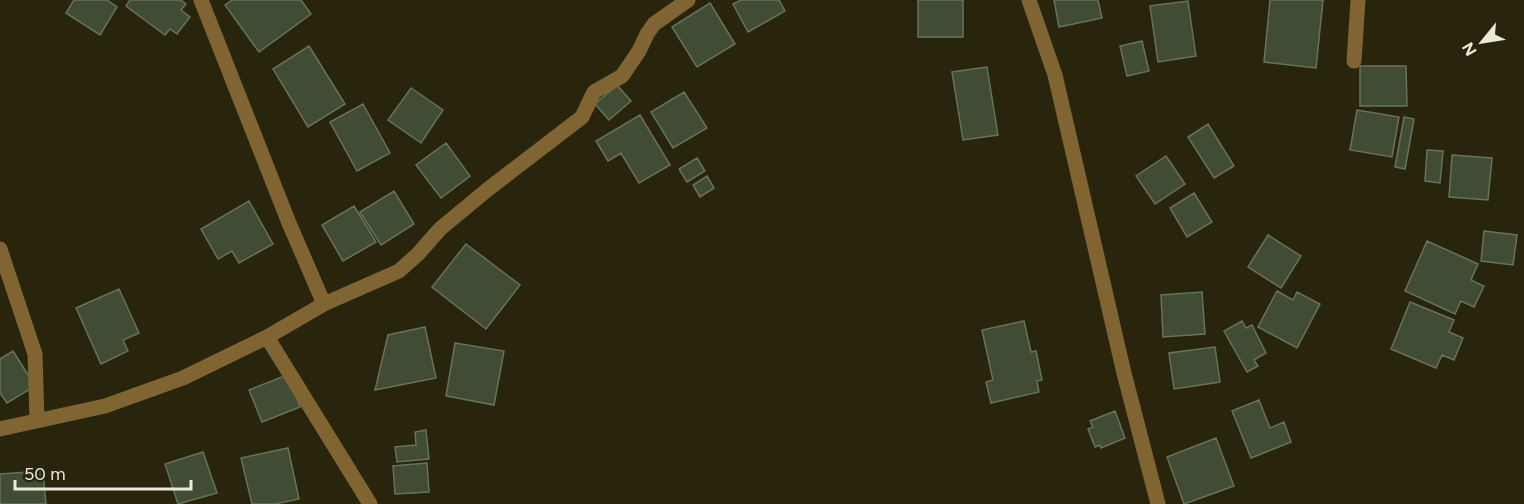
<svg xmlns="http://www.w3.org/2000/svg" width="1524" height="504" font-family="Figtree,sans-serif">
<rect width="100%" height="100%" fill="#28250c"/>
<path fill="#414c34" stroke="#677359" stroke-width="1.5" d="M74,0H107L117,7L100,35L66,13Z
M130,0H181L186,4L181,10L190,17L177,34L170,29L165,35L126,6Z
M232,0H301L311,14L259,52L225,5Z
M741,0H779L785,11L748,32L733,4Z
M918,0H963V37H918Z
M1054,0H1098L1102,18L1059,27Z
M1270,0H1323L1316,68L1264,62Z
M1188,1L1196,56L1158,62L1150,6Z
M710,3L735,44L697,67L672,27Z
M1142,41L1149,71L1127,76L1120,46Z
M309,46L345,104L308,127L273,69Z
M1360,66H1406L1407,106H1360Z
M987,67L998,135L963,140L952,72Z
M617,85L631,101L609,120L595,104Z
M411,88L443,110L421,143L388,120Z
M684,92L707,128L673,148L651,112Z
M363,104L390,153L357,171L330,122Z
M1357,110L1399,117L1392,157L1350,150Z
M640,115L670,165L639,183L621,153L608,161L596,141Z
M1404,117L1414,119L1405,169L1395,167Z
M1208,124L1234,166L1214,178L1188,137Z
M446,143L470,176L441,198L416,165Z
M1427,150L1443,151L1440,183L1425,181Z
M1452,155L1492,158L1488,200L1449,197Z
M1166,156L1185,184L1155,204L1136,176Z
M697,158L705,171L687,182L679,169Z
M707,176L714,188L700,197L693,185Z
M394,191L414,224L381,245L360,212Z
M1194,193L1212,222L1187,237L1170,208Z
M249,201L273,244L239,263L232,251L218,259L201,229Z
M354,206L376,242L343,261L322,225Z
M1484,231L1517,235L1513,265L1481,261Z
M1268,235L1301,256L1281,288L1248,267Z
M1427,241L1478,264L1471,280L1484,286L1474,307L1461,301L1455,314L1405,291Z
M466,244L520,285L486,329L432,287Z
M119,289L139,333L123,340L128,351L101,364L76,308Z
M1277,291L1293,300L1297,292L1320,304L1297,348L1258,327Z
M1202,292L1205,334L1163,337L1161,295Z
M1410,302L1454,320L1449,332L1463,338L1454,360L1442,355L1436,368L1391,349Z
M1024,321L1031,352L1036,351L1042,380L1037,381L1039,392L991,403L986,382L993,380L982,330Z
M1242,321L1246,328L1252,325L1266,353L1254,360L1258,366L1247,372L1224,331Z
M425,327L436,378L375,390L388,335Z
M455,343L504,351L494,405L446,396Z
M1215,347L1220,382L1174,389L1169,353Z
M13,351L35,386L7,403L0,393V359Z
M287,375L300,407L262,422L249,390Z
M1259,400L1270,428L1284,422L1291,442L1251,458L1232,411Z
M1115,411L1125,438L1101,448L1100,445L1095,447L1088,429L1093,427L1090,421Z
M426,430L429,459L397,462L395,447L416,445L415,432Z
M1216,438L1234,486L1184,504L1167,457Z
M288,448L299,499L275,504H252L241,458Z
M203,452L217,493L178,504L165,464Z
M427,463L429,492L395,494L393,466Z
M43,471L46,504H0V474Z"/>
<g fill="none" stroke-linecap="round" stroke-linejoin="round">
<path stroke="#806432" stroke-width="15" d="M201,0L289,223L324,304
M1029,0L1055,75L1124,373L1158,504
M1354,61L1358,0
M0,249L35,354L37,421
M267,337L370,504
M0,429L105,406L183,378L267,337L324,304L399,271L418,254L440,229L487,190L582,117L594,92L622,76L639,51L647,34L654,24L688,0"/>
</g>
<g transform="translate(1482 42) rotate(240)" stroke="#28250c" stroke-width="4.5" paint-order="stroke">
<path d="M0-4.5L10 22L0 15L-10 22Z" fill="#eae9da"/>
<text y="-9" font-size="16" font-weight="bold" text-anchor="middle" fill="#eae9da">N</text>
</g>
<path d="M15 480v9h176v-9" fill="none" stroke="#eae9da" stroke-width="3"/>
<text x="24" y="480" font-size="18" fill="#eae9da" stroke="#28250c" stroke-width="4.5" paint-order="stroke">50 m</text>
</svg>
